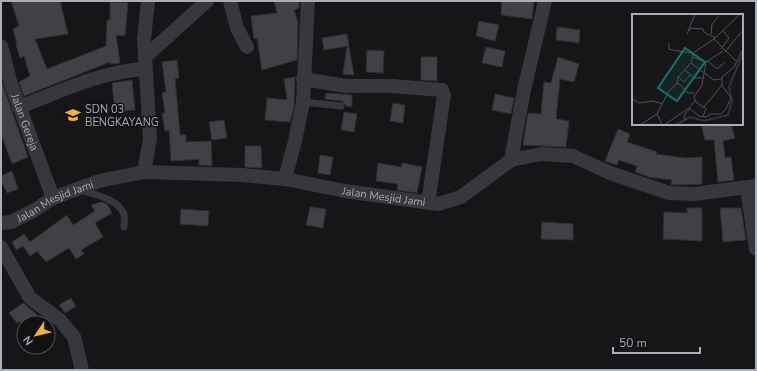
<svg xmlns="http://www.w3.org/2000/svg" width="757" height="371" font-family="'Nunito Sans',sans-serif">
<rect width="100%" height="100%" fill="#161618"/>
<path fill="#404145" stroke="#303034" d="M11,1H60L68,34L35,39L47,69L106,46L107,20H110V2L128,3L125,36L116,35L120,63L110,64V62L24,96L19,82L30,76L24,56L20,58L16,45H17L13,29L19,26Z
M274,1H299V8L294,10L298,22L297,60L262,70L257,38L254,39L251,16L277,13Z
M502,1H534L532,19L501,15Z
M479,21L499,25L495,41L476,36Z
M557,27L580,30L579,43L556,40Z
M347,34L349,46L324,50L322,38Z
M347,47H349L354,75L343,74Z
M486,47L505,51L502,67L482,63Z
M367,50L384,51L383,73L366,72Z
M421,57H437V81L421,80Z
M558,57L579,64L574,82L560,79L556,119L569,121L566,147L523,145L528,113L541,114L544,82L551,83Z
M177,60L179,78L175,79L180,135H186V142L211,141L212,166L199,165V159L171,161L169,130L165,131L162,113H165L162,93L166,92L162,62Z
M295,77L294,106L290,122L265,120L267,98L287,100L284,79Z
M1,80L28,157L12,164L1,134Z
M132,80L135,110L115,112L112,83Z
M326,93L352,95V107L346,106L342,101L325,99Z
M495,94L514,98L511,114L492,110Z
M393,103L405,105L403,123L390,121Z
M344,112L357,114L354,132L341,130Z
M224,120L227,138L212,140L209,122Z
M701,124H731L735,138L723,141L725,158L731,157L734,180L718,182L714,140H705Z
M618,129L630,134L627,142L657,152L656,154L685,158L702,157V184L671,185L672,180L649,177L635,172L637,166L619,160L617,165L605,161Z
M245,146H261L262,168L245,167Z
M320,155L333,157L330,175L318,173Z
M378,163L401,167L402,163L422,167L417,193L397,190L398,184L376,181Z
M12,171L18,189L7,193L1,181V176Z
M101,202L107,204L112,213L95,223L103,237L81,250L84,254L76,259L69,248L46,262L37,251L30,256L23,246L16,250L12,242L24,234L30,242L67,215L73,225L95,211L91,205Z
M310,207L326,209L323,228L306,225Z
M687,208H702V241L663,239L664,212L687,213Z
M720,208H741L746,240L723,242Z
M181,209L209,211L208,226L180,224Z
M542,222L573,224V240L541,239Z
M71,298L76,306L65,313L59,305Z
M23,303L34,312L46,323L19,322L17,323L9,313Z"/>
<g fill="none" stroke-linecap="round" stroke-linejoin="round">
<path stroke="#37383d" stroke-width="7" d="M303,102L341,106
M80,189C95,196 116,197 124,214C125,217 124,223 124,227"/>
<g stroke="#37383d" stroke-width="14">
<path d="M230,1L237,28L247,47"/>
<path id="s1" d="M1,46L11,84L53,198"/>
<path d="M145,57L207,1"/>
<path d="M303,79L346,86H392L442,90L444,95L428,203"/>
<path d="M19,107C59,92 102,71 145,69"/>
<path d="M511,160L524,90L545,1"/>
<path d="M144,172L150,139L144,39L148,1"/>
<path d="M285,179L295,141L303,102L308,1"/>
<path d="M747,188L756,249"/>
<path id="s2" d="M1,223L11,222L33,211L53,198L99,181L144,172L242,175L285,179L345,191L438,204L461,197L511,160L541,154L573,156L610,173L669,193L694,194L756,186"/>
<path d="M1,247L30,298L60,320L74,337L82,370"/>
</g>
</g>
<defs>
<g id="school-bare" transform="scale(1.2)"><path d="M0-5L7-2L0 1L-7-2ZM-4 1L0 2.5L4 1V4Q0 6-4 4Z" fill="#f2b134" stroke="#111113" stroke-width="2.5" paint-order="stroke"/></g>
</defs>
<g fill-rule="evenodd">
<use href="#school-bare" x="73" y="115"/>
</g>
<g text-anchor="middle" stroke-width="3" stroke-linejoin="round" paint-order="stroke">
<g font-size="11" fill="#a8adb8" stroke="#111113" text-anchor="start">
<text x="85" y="113">SDN 03<tspan x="85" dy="13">BENGKAYANG</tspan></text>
</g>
<g font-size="11" fill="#a8adb8" stroke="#111113">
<text dy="4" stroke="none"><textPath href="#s1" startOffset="80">Jalan Gereja</textPath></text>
<text dy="4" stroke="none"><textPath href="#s2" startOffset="395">Jalan Mesjid Jami</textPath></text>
<text dy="4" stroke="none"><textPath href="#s2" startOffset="59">Jalan Mesjid Jami</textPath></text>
</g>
</g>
<g transform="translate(632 14)">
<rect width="111" height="111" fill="#161618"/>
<path fill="none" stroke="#2c353c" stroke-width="2" d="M43,111L58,103L72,107L96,101L100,87L97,73L111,39"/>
<path fill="none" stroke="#505258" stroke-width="1" d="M57,17L58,14L71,15L72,18L83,24M55,20L63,0M79,20L80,10L87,2M82,25L105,48M37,29V35L40,36L61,39M89,35L97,24L91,17M93,38L111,16M61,43L74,48L91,37M76,47L85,55L93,48M59,49L82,66L89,65M53,56L62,64H71M46,63L52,68L58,61M46,69L56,79H62M0,85L7,89L21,87L31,90M72,93L90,71M57,94L67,102L74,103L79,100H89L94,95L99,84L90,71V63L102,53L111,35M25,100L30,111M71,102L74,95L64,88L62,83L70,71L74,48M53,105L52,101L58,95M8,111L25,100L37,77L45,70L46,63L59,49L61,39L82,25L108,0M32,111L57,94L63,87"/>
<path fill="#0f766e" fill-opacity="0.15" stroke="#0f766e" stroke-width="2" d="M53,34L73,48L45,87L26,74Z"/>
<rect width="111" height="111" fill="none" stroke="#a8adb8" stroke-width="2"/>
</g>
<rect width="757" height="371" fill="none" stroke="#a8adb8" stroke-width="4"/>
<g transform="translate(36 335) rotate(235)"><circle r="19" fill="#111113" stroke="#4d4f55"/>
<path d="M0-3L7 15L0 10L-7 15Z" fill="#f2b134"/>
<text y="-6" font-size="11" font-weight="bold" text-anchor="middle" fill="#a8adb8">N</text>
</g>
<path d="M613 347v6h87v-6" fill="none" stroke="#a8adb8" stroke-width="2"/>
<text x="619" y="347" font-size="12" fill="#a8adb8" stroke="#111113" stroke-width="3" paint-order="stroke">50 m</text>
</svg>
